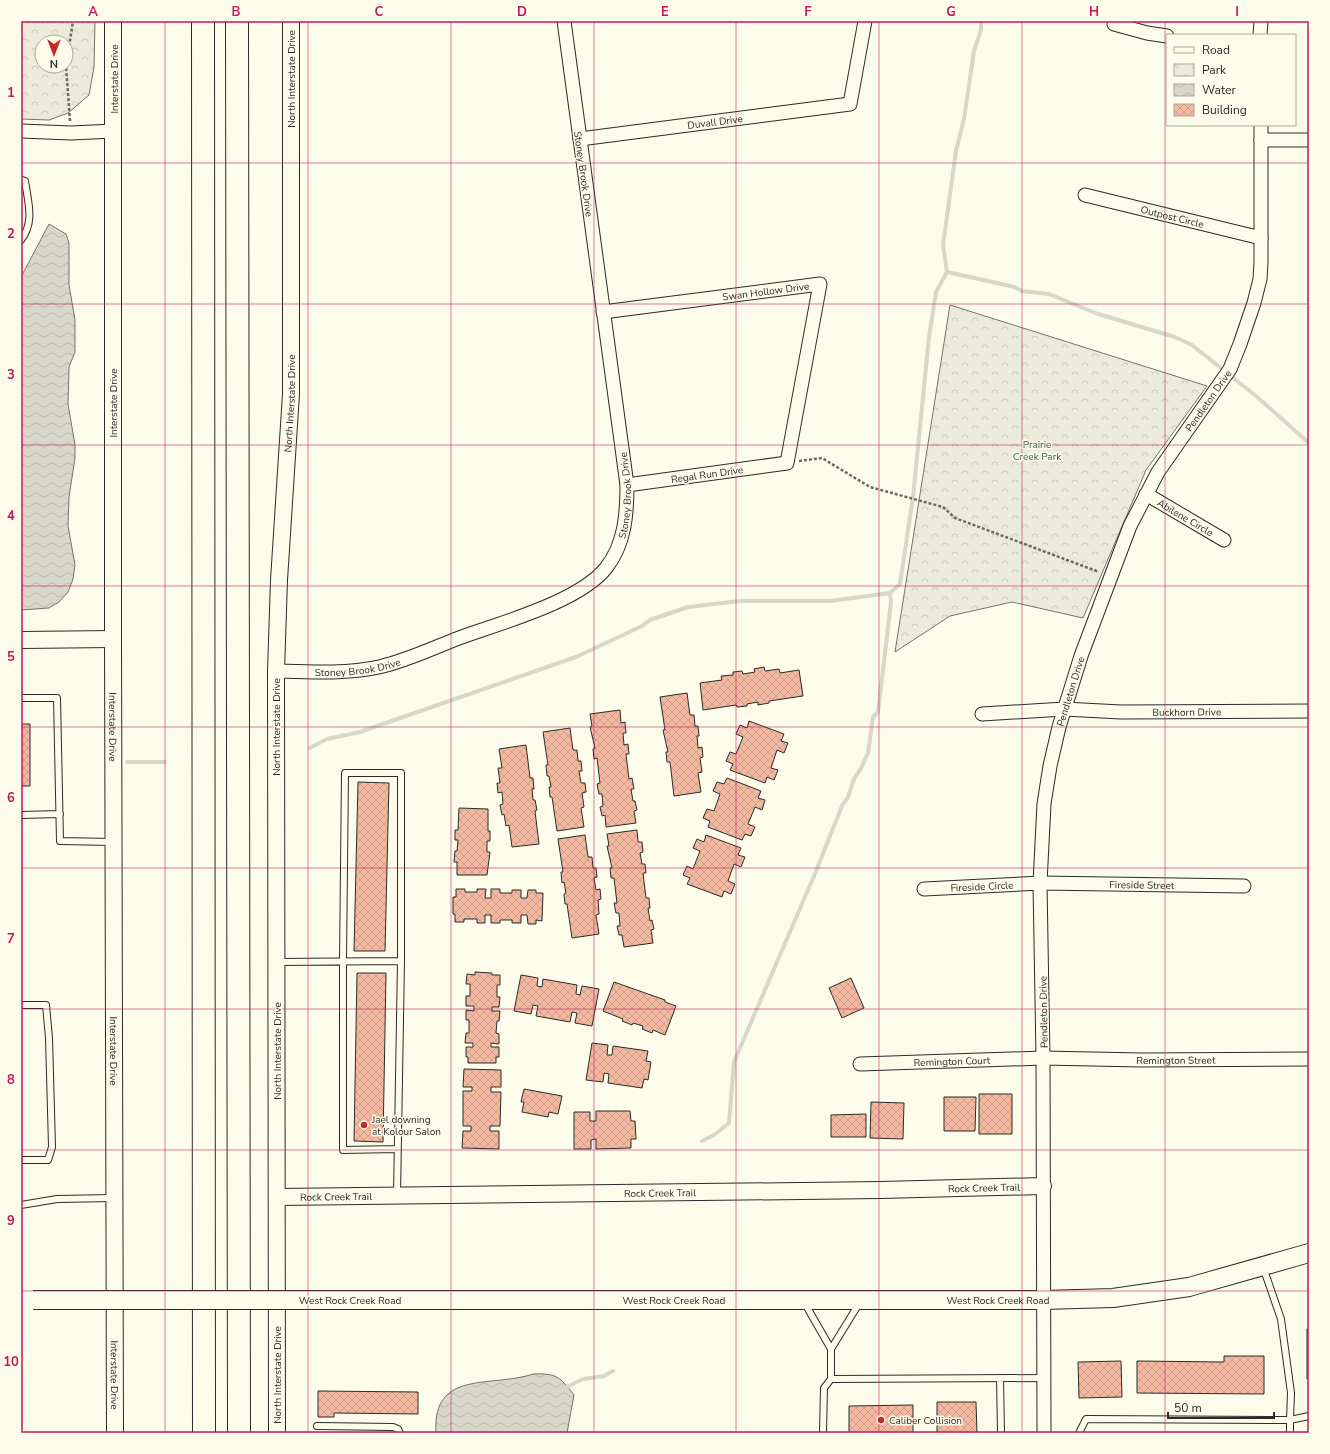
<svg xmlns="http://www.w3.org/2000/svg" width="1330" height="1454" font-family="'Nunito Sans',sans-serif">
<defs>
<pattern id="park-crowns" width="20" height="18" patternUnits="userSpaceOnUse"><rect width="20" height="18" fill="#ecebdb"/><path d="M2 6a3 3 0 1 1 6 0M12 15a3 3 0 1 1 6 0" fill="none" stroke="#cbcabc"/></pattern>
<pattern id="water-waves" width="16" height="10" patternUnits="userSpaceOnUse"><rect width="16" height="10" fill="#d8d7c9"/><path d="M0 5q4-4 8 0t8 0" fill="none" stroke="#bab9ad"/></pattern>
<pattern id="building-cross-hatch" width="8" height="8" patternUnits="userSpaceOnUse"><rect width="8" height="8" fill="#f2b8a0"/><path d="M0 0l8 8M0 8l8-8" fill="none" stroke="#d09e8a"/></pattern>
</defs>
<rect width="100%" height="100%" fill="#fdfbea"/>
<path fill="url(#park-crowns)" stroke="#74746e" fill-rule="evenodd" d="M21,21H95L94,67L89,95L68,113L49,120L21,119ZM42,42H66V66H42Z
M950,305L1207,386L1146,470L1083,618L1012,602L950,616L895,652Z"/>
<path fill="url(#water-waves)" stroke="#74746e" d="M49,224L66,234L69,243V285L75,320V352L69,367L68,404L75,445V458L69,497L68,526L75,565L73,579L68,592L59,602L49,608L21,610V277Z
M533,1374C557,1373 560,1377 574,1395L567,1433H436C432,1369 491,1388 533,1374Z"/>
<g fill="none" stroke-linecap="round" stroke-linejoin="round">
<path stroke="#d8d7c9" stroke-width="4" d="M947,272L1015,287L1022,291L1049,294L1098,314L1175,337L1192,345L1256,396L1309,443
M310,748L327,739L360,732L576,657L642,626L650,620L688,607L740,601H830L890,593L900,584L913,497L929,337L936,292L947,272L943,245L956,151L964,119L974,51L981,30V21
M127,762H165
M702,1141L714,1135L729,1123L734,1062L814,876L842,806L848,797L854,779L861,768L868,753L873,717L878,712L891,602L890,593
M567,1387L583,1379L604,1376L613,1371"/>
</g>
<path fill="url(#building-cross-hatch)" stroke="#2b2b2b" d="M764,667L765,671L779,669L780,673L799,670L803,696L769,701V703L758,705V702L747,704V706L737,707L736,705L703,710L700,683L722,680L721,676L733,675V672L742,671L743,674L755,672L754,669Z
M687,693L690,715H694L695,726H698L699,736H697L698,748L702,747L703,757L700,758L702,772L698,773L701,792L674,796L670,762H667L666,752H668L663,730H665L660,697Z
M620,710L621,723L625,722L626,733H623L624,745L628,744L629,754H626L629,779L632,778L634,789H631L633,801H635L637,810L634,811L636,823L606,827L605,815L602,816L600,807L603,806L602,794H599L597,784L600,783L597,758L594,759L593,749L595,748L590,727L592,726L590,714Z
M749,721L784,734L781,741L788,743L784,753L777,750L771,768L778,770L774,780L767,777L765,783L730,770L733,764L726,761L730,752L736,754L743,737L736,734L740,725L747,728Z
M21,724H30V786H21Z
M570,728L573,750H577L578,761H581L582,771H579L581,783H585L586,792L582,793L584,807L581,808L584,827L557,831L552,797H550L549,787H551L549,776H547L546,765H548L543,732Z
M526,745L530,778H533L534,789H532L533,800H535L537,810L535,811L539,844L512,847L509,825L506,826L504,814L502,815L500,805L503,804L502,792L498,793L497,783H500L498,768H502L499,749Z
M727,778L761,791L758,798L765,800L762,810L755,807L748,824L755,827L751,836L745,834L742,840L708,827L710,821L703,818L707,809L714,811L720,794L713,791L717,782L724,784Z
M358,782L389,783L385,951H354Z
M459,808L488,809V831H490V841H487V852H490L487,875H457V862H454L455,851H457L458,840H455V830H458Z
M637,830L638,842H642L643,852L640,853L642,864H645L646,873H643L646,898H649L650,908H648L650,921L652,920L654,929L651,930L653,943L624,947L622,935H619L617,926H620L619,913H616L614,903H617L614,878H611L610,868H612L607,846H609L607,834Z
M585,835L588,857H592L593,868H596L597,877L594,878L596,890L600,889L601,899L598,900L599,914L596,915L599,934L572,938L567,904H565L564,894L566,893L564,882L562,883L561,872H563L558,839Z
M706,835L741,848L738,855L745,857L741,867L734,864L728,881L735,884L731,894L724,891L722,897L687,884L690,878L683,875L687,866L693,869L700,851L693,848L697,839L704,842Z
M456,889H465V892H477V889H486L485,898H491V889H500V893H512V890H521V898H527L528,890H536V893H543L542,921L536,920V924H528L527,915H521V923H512V920H500V923H491V915H485V923H477V919H464V922H455V914H453V897H456Z
M475,972L492,973V975H500V985H497V997H500L499,1007H492V1011H500L499,1021H497L496,1033L499,1034V1044L491,1043V1047H499V1057H496V1063H468V1057H466V1047H473V1043H465L466,1033H469V1020H466V1010L474,1011V1006H466V996H470V984H466L467,974L475,975Z
M357,973H386L383,1142L354,1141Z
M521,975L538,978L537,986L542,987L543,979L577,985L576,994L580,995L582,986L599,989L592,1026L575,1023L577,1013L572,1012L570,1022L536,1016L538,1006L533,1005L531,1014L514,1011Z
M851,978L864,1008L842,1018L829,988Z
M614,982L665,1000V1002L676,1006L665,1035L653,1030L652,1033L642,1029L643,1026L633,1023L632,1025L622,1021L623,1019L603,1011Z
M592,1043L608,1045L607,1055H612L613,1046L648,1051L646,1061L651,1062L648,1080L644,1079L642,1088L608,1083L609,1074L604,1073L603,1082L586,1080Z
M464,1069L501,1070V1087H491V1092H501L500,1126H490V1131H499V1149L462,1148L463,1131H471V1126H463V1091H472V1087H463Z
M524,1089L562,1096L558,1114L549,1112L548,1117L522,1112L524,1102H521Z
M979,1094H1012V1134H979Z
M944,1097H976L975,1131H944Z
M871,1102L904,1103L903,1139L870,1138Z
M596,1111H630L631,1121H635L636,1139H631V1148L596,1149V1139L591,1140V1149H574V1112H590V1121H596Z
M866,1114V1137H831V1115Z
M1307,1329H1309V1379H1307Z
M1224,1356H1264V1394L1137,1393V1361L1224,1362Z
M1121,1361L1122,1397L1079,1398L1078,1362Z
M318,1391L418,1392V1414L334,1413V1417H318Z
M937,1402H976L977,1433H937Z
M913,1405V1433H849V1406Z"/>
<g fill="none" stroke-linecap="round" stroke-linejoin="round">
<g stroke="#2b2b2b" stroke-width="8">
<path id="service" d="M21,180L25,181C28,202 35,222 21,240
M21,698H57L60,841L112,842
M21,815L60,814
M277,962L401,961L397,1195
M21,1005H46L49,1038L52,1147L48,1160H21
M398,1149L343,1150V961L345,773H401V961
M21,1205L57,1199L113,1198
M804,1302L831,1349V1379L1044,1378
M831,1349L860,1302
M1000,1378L1001,1433
M317,1426L393,1427L398,1429L400,1433
M823,1433L824,1388L831,1379
M1079,1433L1086,1419L1290,1420L1291,1393L1281,1319L1263,1267
M1290,1433V1420L1309,1416"/>
</g>
<g stroke="#2b2b2b" stroke-width="15">
<g id="minor">
<path d="M1114,24L1147,33L1167,36"/>
<path d="M1260,35L1261,21"/>
<path d="M21,131L71,133L114,131"/>
<path id="s1" d="M580,139L850,104L865,21"/>
<path d="M1261,140H1309"/>
<path id="s2" d="M1085,195L1261,238"/>
<path id="s3" d="M603,312L820,284L787,463L627,485"/>
<path id="s4" d="M1146,494L1224,540"/>
<path id="s5" d="M276,671C310,672 346,674 379,667C406,661 433,648 459,638C500,623 579,602 606,568C625,544 627,514 627,485L564,21"/>
<path id="s6" d="M982,714L1064,709L1121,712L1309,711"/>
<path id="s7" d="M924,889L1040,883L1244,886"/>
<path id="s8" d="M860,1064L1043,1058L1141,1060L1309,1059"/>
<path id="s9" d="M1044,1433L1043,1058L1040,883L1044,804L1050,766L1059,727L1081,656L1130,526L1158,472L1230,369L1240,344L1254,303L1260,279L1261,262V125"/>
</g>
</g>
<g stroke="#2b2b2b" stroke-width="18">
<g id="tertiary">
<path id="s10" d="M113,21V639L115,1433"/>
<path d="M21,640L113,639"/>
<path id="s11" d="M277,1197L881,1190L1043,1186"/>
<path id="s12" d="M277,1433L276,671L279,580L291,394V21"/>
</g>
</g>
<g stroke="#2b2b2b" stroke-width="20">
<g id="secondary">
<path id="s13" d="M351,1300H1043L1113,1298L1189,1287L1309,1253"/>
</g>
</g>
<g stroke="#2b2b2b" stroke-width="24">
<path id="motorway" d="M203,21L204,1433
M237,21L239,1433"/>
</g>
<path stroke="#6a6964" stroke-width="2.5" stroke-dasharray="3 2" stroke-linecap="butt" d="M70,121L66,66L73,21
M799,461L822,458L870,487L943,507L955,518L1099,572"/>
<use href="#service" stroke="#fdfbea" stroke-width="6"/>
<use href="#minor" stroke="#fdfbea" stroke-width="13"/>
<use href="#tertiary" stroke="#fdfbea" stroke-width="16"/>
<use href="#secondary" stroke="#fdfbea" stroke-width="18"/>
<use href="#motorway" stroke="#fdfbea" stroke-width="22"/>
<g stroke="#2b2b2b" stroke-width="20" stroke-linecap="butt">
<path id="secondary-bridge" d="M33,1300H351"/>
</g>
<use href="#secondary-bridge" stroke="#fdfbea" stroke-width="18"/>
</g>
<path fill="none" stroke="#c2185b" stroke-width="1" stroke-opacity="0.55" d="M165,21V1433M308,21V1433M451,21V1433M594,21V1433M736,21V1433M879,21V1433M1022,21V1433M1165,21V1433M21,163H1309M21,304H1309M21,445H1309M21,586H1309M21,727H1309M21,868H1309M21,1009H1309M21,1150H1309M21,1291H1309"/>
<g fill="#c62828" stroke="#fdfbea" stroke-width="1.5">
<circle cx="364" cy="1125" r="4"/>
<circle cx="881" cy="1420" r="4"/>
</g>
<g text-anchor="middle" stroke-width="3" stroke-linejoin="round" paint-order="stroke">
<g font-size="10" fill="#2b2b2b" stroke="#fdfbea">
<text transform="translate(114 79) rotate(-90)" y="4">Interstate Drive</text>
<text transform="translate(291 79) rotate(-90)" y="4">North Interstate Drive</text>
<text dy="4" stroke="none"><textPath href="#s1" startOffset="136">Duvall Drive</textPath></text>
<text transform="translate(584 174) rotate(82)" y="4">Stoney Brook Drive</text>
<text dy="4" stroke="none"><textPath href="#s2" startOffset="90">Outpost Circle</textPath></text>
<text dy="4" stroke="none"><textPath href="#s3" startOffset="164">Swan Hollow Drive</textPath></text>
<text dy="4" stroke="none"><textPath href="#s9" startOffset="1069">Pendleton Drive</textPath></text>
<text transform="translate(113 403) rotate(-90)" y="4">Interstate Drive</text>
<text dy="4" stroke="none"><textPath href="#s12" startOffset="1030">North Interstate Drive</textPath></text>
<text transform="translate(707 474) rotate(-8)" y="4">Regal Run Drive</text>
<text dy="4" stroke="none"><textPath href="#s5" startOffset="430">Stoney Brook Drive</textPath></text>
<text dy="4" stroke="none"><textPath href="#s4" startOffset="46">Abilene Circle</textPath></text>
<text dy="4" stroke="none"><textPath href="#s5" startOffset="82">Stoney Brook Drive</textPath></text>
<text dy="4" stroke="none"><textPath href="#s9" startOffset="745">Pendleton Drive</textPath></text>
<text dy="4" stroke="none"><textPath href="#s6" startOffset="205">Buckhorn Drive</textPath></text>
<text dy="4" stroke="none"><textPath href="#s10" startOffset="706">Interstate Drive</textPath></text>
<text transform="translate(276 727) rotate(-90)" y="4">North Interstate Drive</text>
<text dy="4" stroke="none"><textPath href="#s7" startOffset="218">Fireside Street</textPath></text>
<text dy="4" stroke="none"><textPath href="#s7" startOffset="58">Fireside Circle</textPath></text>
<text transform="translate(1043 1012) rotate(-91)" y="4">Pendleton Drive</text>
<text dy="4" stroke="none"><textPath href="#s10" startOffset="1030">Interstate Drive</textPath></text>
<text transform="translate(277 1051) rotate(-90)" y="4">North Interstate Drive</text>
<text dy="4" stroke="none"><textPath href="#s8" startOffset="316">Remington Street</textPath></text>
<text dy="4" stroke="none"><textPath href="#s8" startOffset="92">Remington Court</textPath></text>
<text dy="4" stroke="none"><textPath href="#s11" startOffset="707">Rock Creek Trail</textPath></text>
<text dy="4" stroke="none"><textPath href="#s11" startOffset="383">Rock Creek Trail</textPath></text>
<text dy="4" stroke="none"><textPath href="#s11" startOffset="59">Rock Creek Trail</textPath></text>
<text dy="4" stroke="none"><textPath href="#s13" startOffset="323">West Rock Creek Road</textPath></text>
<text x="350" y="1304">West Rock Creek Road</text>
<text dy="4" stroke="none"><textPath href="#s13" startOffset="647">West Rock Creek Road</textPath></text>
<text dy="4" stroke="none"><textPath href="#s10" startOffset="1354">Interstate Drive</textPath></text>
<text transform="translate(277 1375) rotate(-90)" y="4">North Interstate Drive</text>
</g>
<g font-size="10" fill="#34623c" stroke="#fdfbea">
<text x="1037" y="448">Prairie<tspan x="1037" dy="12">Creek Park</tspan></text>
</g>
<g font-size="10" fill="#2b2b2b" stroke="#fdfbea" text-anchor="start">
<text x="372" y="1123">Jael downing<tspan x="372" dy="12">at Kolour Salon</tspan></text>
<text x="889" y="1424">Caliber Collision</text>
</g>
</g>
<rect width="1330" height="1454" fill="none" stroke="#fdfbea" stroke-width="44"/>
<rect x="1166" y="34" width="130" height="92" fill="#fdfbea" stroke="#a9a89e"/>
<rect x="1174" y="47" width="20" height="6" fill="#fdfbea" stroke="#a9a89e"/>
<text x="1202" y="54" font-size="12" fill="#2b2b2b">Road</text>
<rect x="1174" y="64" width="20" height="12" fill="url(#park-crowns)" stroke="#a9a89e"/>
<text x="1202" y="74" font-size="12" fill="#2b2b2b">Park</text>
<rect x="1174" y="84" width="20" height="12" fill="url(#water-waves)" stroke="#a9a89e"/>
<text x="1202" y="94" font-size="12" fill="#2b2b2b">Water</text>
<rect x="1174" y="104" width="20" height="12" fill="url(#building-cross-hatch)" stroke="#a9a89e"/>
<text x="1202" y="114" font-size="12" fill="#2b2b2b">Building</text>
<g transform="translate(54 54) rotate(180)"><circle r="19" fill="#fdfbea" stroke="#a9a89e"/>
<path d="M0-3L7 15L0 10L-7 15Z" fill="#c62828"/>
<text y="-6" font-size="11" font-weight="bold" text-anchor="middle" fill="#2b2b2b">N</text>
</g>
<path d="M1168 1412v6h106v-6" fill="none" stroke="#2b2b2b" stroke-width="2"/>
<text x="1174" y="1412" font-size="12" fill="#2b2b2b" stroke="#fdfbea" stroke-width="3" paint-order="stroke">50 m</text>
<rect x="22" y="22" width="1286" height="1410" fill="none" stroke="#c2185b" stroke-width="1.5"/>
<g font-size="13" text-anchor="middle" font-weight="bold" fill="#c2185b">
<text x="93" y="16">A</text>
<text x="236" y="16">B</text>
<text x="379" y="16">C</text>
<text x="522" y="16">D</text>
<text x="665" y="16">E</text>
<text x="808" y="16">F</text>
<text x="951" y="16">G</text>
<text x="1094" y="16">H</text>
<text x="1237" y="16">I</text>
<text x="11" y="97">1</text>
<text x="11" y="238">2</text>
<text x="11" y="379">3</text>
<text x="11" y="520">4</text>
<text x="11" y="661">5</text>
<text x="11" y="802">6</text>
<text x="11" y="943">7</text>
<text x="11" y="1084">8</text>
<text x="11" y="1225">9</text>
<text x="11" y="1366">10</text>
</g>
</svg>
